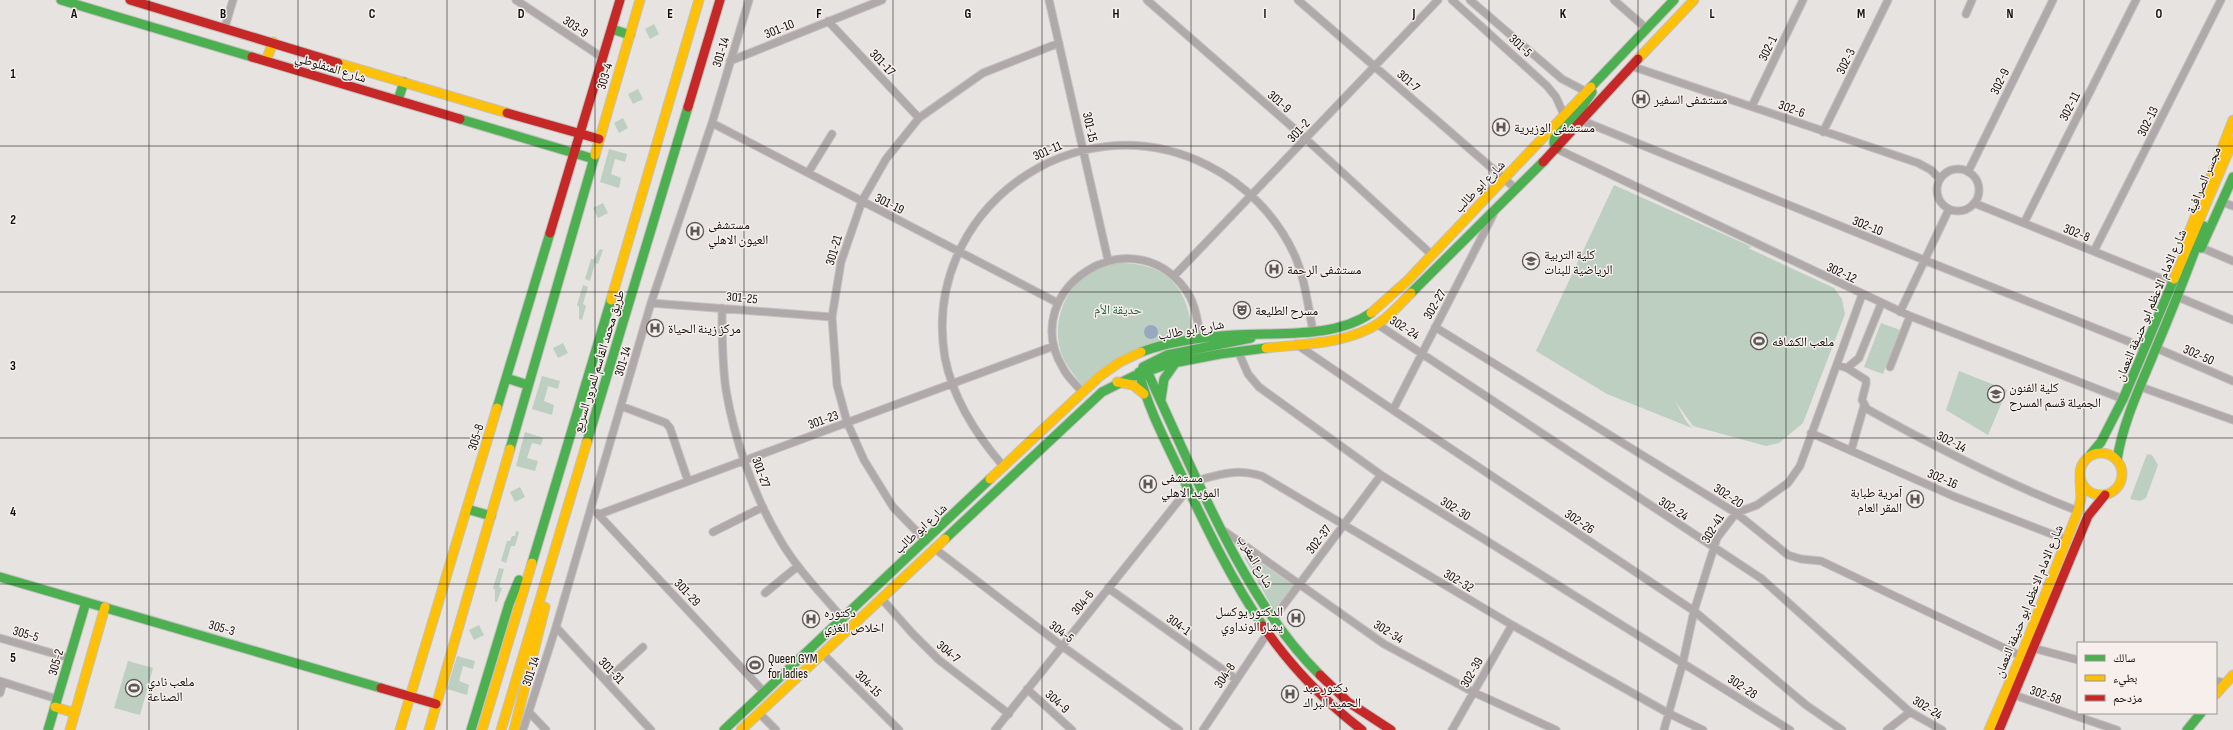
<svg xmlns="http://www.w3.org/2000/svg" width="2233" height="730" font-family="'Sofia Sans Condensed','Noto Naskh Arabic',sans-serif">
<rect width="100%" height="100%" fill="#e6e3e0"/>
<path fill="#bdcfc0" d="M654,24L659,34L650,39L645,29Z
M638,89L643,99L633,104L628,94Z
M623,118L628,128L619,133L614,123Z
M609,149L627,154L625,162L615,159L611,174L621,178L619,188L600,182Z
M1614,185L1752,247L1748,248L1834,288L1842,299L1845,314L1803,423L1779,443L1766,446L1693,426L1675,401L1686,421L1692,428L1607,394L1536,351Z
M603,203L608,213L598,218L593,208Z
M600,249L603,250L598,264L595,263L590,281L585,279L591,259H594Z
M1115,263C1167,262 1187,285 1193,335L1181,337L1083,386C1075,376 1067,367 1062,355C1050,324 1065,286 1094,270C1100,267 1108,265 1115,263Z
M583,285L588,287L583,304L586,306L582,320L579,319V307L577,305Z
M1881,323L1900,330L1883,374L1864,367Z
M563,343L568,353L558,358L553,348Z
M1959,371L2007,390L1988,435L1946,410Z
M542,376L560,381L558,389L548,386L544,401L554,405L552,415L532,409Z
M525,432L543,438L541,445L532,443L527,458L538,461L535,471L516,466Z
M2147,454L2152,455L2158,465L2146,498L2140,501L2130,499Z
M520,487L525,497L515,502L510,492Z
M516,531L519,532L515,546H511L506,563L501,561L507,541H510L512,536H515Z
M1248,554L1294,586L1275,612L1244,557Z
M499,568L504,569L499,587L502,588L497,602H495V590L493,588Z
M479,625L484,635L474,640L469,630Z
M457,656L475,661L473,669L463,666L459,681L469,685L467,695L447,689Z
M128,661L153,668L140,715L114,708Z"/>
<path fill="#97a9c0" d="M1144 332a7 7 0 1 1 14 0a7 7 0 1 1-14 0Z"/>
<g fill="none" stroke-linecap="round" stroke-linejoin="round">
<g stroke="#c3c1bf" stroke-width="9">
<path id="street" d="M516,0L603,58
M1049,0L1108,260
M1147,0L1306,139L1431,254
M1298,0L1516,189
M1452,0L1547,86L1556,97L1564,115
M1470,0L1562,79L1587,92
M1614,0L1647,29
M1966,14L1972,0
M828,21L919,118
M225,27L233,0
M730,61L882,0
M1631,66L1918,163L1931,170L1940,179
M1752,106L1803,0
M1583,121L1924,260L2145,348
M712,123L1058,303
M1823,132L1888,0
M1557,149L1910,316L2123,399
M1937 190a21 21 0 1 1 42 0a21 21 0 1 1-42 0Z
M1968,172L2053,0
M808,173L832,134
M2222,202L2233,206
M1974,203L2172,283
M2024,223L2136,0
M2202,248L2233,261
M2094,251L2221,0
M1174,276L1438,0
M2178,297L2233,320
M651,303L832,317
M722,308C722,335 722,363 726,390C734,438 754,496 779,538C796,568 821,593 843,619
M1900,312L1949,209
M1377,324L1762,579L1910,712L1942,730
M1435,327L1736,513L1788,555L1801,559L1821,561L2021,656
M1296,344L1393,410L1694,611L1806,705L1842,730
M2156,348L2233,381
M1238,351L1248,374L1259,387L1381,475L1790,730
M1837,365L1847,368L1859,358L1881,304
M1890,367L1910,316
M1847,368L1866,380V384L1862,400L1867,409C1935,447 2005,483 2078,511
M2141,387L2233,420
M1082,392C1076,384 1067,377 1063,368C1016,290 1131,215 1185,289C1196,303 1197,321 1201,338
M621,406L666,423L670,428L688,481
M1393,410L1493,215
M1811,433L1953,496L2067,540
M1851,451L1864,406
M1004,467C977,436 953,399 945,358C920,212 1074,98 1207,165C1245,184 1277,216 1295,256C1305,279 1308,306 1313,331
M1199,480C1224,473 1237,469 1262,476L1512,625L1668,713L1703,730
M597,513L764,692
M600,514L1054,346
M1224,531L1384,644L1473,692L1556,730
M713,532L763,507
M926,541L893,507L864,460L847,422L837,385L832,317L841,262L862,201L886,159L919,118L983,73L1059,43
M934,548L1062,646L1179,730
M1108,588L1236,679
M765,593L798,566
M881,598L912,633L939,660L1009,714
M1274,618L1381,475
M556,627L651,730
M0,638L69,658
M2033,648L2078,660
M822,653L899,730
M0,681L57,699
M606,681L643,647
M2216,681L2225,683
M1027,689L1072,730
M0,693L3,682
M2014,695L2117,730
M529,712L546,730
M759,713L776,730
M523,730L556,627L651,303L712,123L749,0
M995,730L1188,489
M1203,730L1267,634
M1452,730L1512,625
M1664,730L1683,662L1694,611L1717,538L1736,513L1757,505L1788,483L1800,466L1862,295
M1887,730L1910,712"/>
</g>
<g stroke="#c3c1bf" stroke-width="11">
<path id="fast" d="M61,0L252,57
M612,29L630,35
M1591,87L1674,0
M398,100L404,82
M460,119L594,159
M1557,149L1554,143L1555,136L1580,110L1592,92
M2201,248L2233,177
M1411,293L1543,162
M1141,352C1171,341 1202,337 1234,335C1277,332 1334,339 1371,313
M1143,367L1167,355L1251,338
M1146,369C1192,467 1243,600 1320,675
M1139,372C1148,409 1166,442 1182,476C1206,527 1231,579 1263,626
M506,378L528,385
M1161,399L1164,379L1176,362
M497,408L550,233
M587,442L688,107
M510,449L595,155
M2091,454L2101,442L2123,399L2174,279
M2117,460C2123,421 2141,385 2156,348C2173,308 2189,267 2204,226
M467,509L491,516
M945,539L1102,392L1134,376L1168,364L1220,354L1266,348
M532,563L611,300
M0,577L381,688
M48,730L86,602
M471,730L509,604L519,580
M724,730L990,479
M2187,730L2201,713"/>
</g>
<g stroke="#c3c1bf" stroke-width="11">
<path id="slow" d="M1638,59L1694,0
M266,61L273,42
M338,63L507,113
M595,155L640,0
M2186,240L2233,120
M2174,279L2233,141
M611,300L699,0
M1371,313L1408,280L1591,87
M1266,348C1303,344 1348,344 1379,323C1391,315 1401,303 1411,293
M1117,382L1133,385L1144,394
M2080 474a21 21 0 1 1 42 0a21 21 0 1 1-42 0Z
M990,479L1100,376L1120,362L1141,352
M2216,694L2233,675
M55,707L75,713
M70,730L105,607
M400,730L497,408
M429,730L510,449
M482,730L532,563
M501,730L587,442
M514,730L545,607
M741,730L945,539
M1989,730L2021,656L2078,511L2081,498L2080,479"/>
</g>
<g stroke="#c3c1bf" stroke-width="11">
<path id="jam" d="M130,0L338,63
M252,57L460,119
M688,107L720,0
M507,113L599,139
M1543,162L1638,59
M550,233L620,0
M1263,626C1291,667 1323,700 1362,730
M1320,675L1348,702L1391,730
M381,688L436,704
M1999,730L2088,516L2105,495"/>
</g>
<use href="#street" stroke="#b0a9a9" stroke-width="7"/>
<use href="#fast" stroke="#4caf50" stroke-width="9"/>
<use href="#slow" stroke="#ffc107" stroke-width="9"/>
<use href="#jam" stroke="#c62828" stroke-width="9"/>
</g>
<path fill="none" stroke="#110e0d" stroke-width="1" stroke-opacity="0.55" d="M149,0V730M298,0V730M447,0V730M595,0V730M744,0V730M893,0V730M1042,0V730M1191,0V730M1340,0V730M1489,0V730M1638,0V730M1786,0V730M1935,0V730M2084,0V643M0,146H2233M0,292H2233M0,438H2233M0,584H2233M2084,713V730"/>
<defs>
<g id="hospital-ring" transform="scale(0.9)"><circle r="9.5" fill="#f6efeb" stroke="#5c5957" stroke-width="1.5"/><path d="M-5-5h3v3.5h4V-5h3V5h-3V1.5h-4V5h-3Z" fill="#5c5957"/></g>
<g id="university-ring" transform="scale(0.9)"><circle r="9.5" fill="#f6efeb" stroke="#5c5957" stroke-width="1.5"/><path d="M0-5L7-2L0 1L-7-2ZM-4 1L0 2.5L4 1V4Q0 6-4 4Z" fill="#5c5957"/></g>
<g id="theatre-ring" transform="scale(0.9)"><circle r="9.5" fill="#f6efeb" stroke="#5c5957" stroke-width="1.5"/><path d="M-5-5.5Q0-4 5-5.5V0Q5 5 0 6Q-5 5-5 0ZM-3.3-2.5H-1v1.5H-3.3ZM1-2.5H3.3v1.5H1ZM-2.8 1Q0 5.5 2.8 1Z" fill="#5c5957"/></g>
<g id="stadium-ring" transform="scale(0.9)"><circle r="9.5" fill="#f6efeb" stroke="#5c5957" stroke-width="1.5"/><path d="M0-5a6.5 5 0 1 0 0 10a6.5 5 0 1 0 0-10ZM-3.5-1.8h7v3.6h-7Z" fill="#5c5957"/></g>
</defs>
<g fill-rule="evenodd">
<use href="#hospital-ring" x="1641" y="99"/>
<use href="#hospital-ring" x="1501" y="127"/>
<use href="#hospital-ring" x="695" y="231"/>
<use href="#university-ring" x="1531" y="261"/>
<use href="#hospital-ring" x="1274" y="269"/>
<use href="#theatre-ring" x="1242" y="310"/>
<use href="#hospital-ring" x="655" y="328"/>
<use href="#stadium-ring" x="1759" y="341"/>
<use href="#university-ring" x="1996" y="394"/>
<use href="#hospital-ring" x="1148" y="484"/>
<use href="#hospital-ring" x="1915" y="499"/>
<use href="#hospital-ring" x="1296" y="618"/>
<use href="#hospital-ring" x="811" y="619"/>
<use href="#stadium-ring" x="755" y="665"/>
<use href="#stadium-ring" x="134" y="688"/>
<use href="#hospital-ring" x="1290" y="694"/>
</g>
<g text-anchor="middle" stroke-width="3" stroke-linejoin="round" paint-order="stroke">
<g font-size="13" fill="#110e0d" stroke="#f6efeb">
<text transform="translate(576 26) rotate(34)" y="5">303-9</text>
<text transform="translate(779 28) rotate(-22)" y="5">301-10</text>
<text transform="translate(1521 45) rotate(43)" y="5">301-5</text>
<text transform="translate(1767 48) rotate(-64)" y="5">302-1</text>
<text transform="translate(720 52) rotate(-73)" y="5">301-14</text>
<text transform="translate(1845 61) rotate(-64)" y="5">302-3</text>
<text transform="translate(883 62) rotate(47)" y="5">301-17</text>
<text transform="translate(331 67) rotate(17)" y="5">شارع المنفلوطي</text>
<text transform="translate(604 76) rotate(-74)" y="5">303-4</text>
<text transform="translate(1409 80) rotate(41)" y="5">301-7</text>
<text transform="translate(1999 81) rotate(-64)" y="5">302-9</text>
<text transform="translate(1280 101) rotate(41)" y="5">301-9</text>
<text transform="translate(2069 106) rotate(-63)" y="5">302-11</text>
<text transform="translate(1792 108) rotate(20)" y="5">302-6</text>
<text transform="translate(2147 121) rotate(-64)" y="5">302-13</text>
<text transform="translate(1091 127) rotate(77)" y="5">301-15</text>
<text transform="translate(1298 130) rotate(-47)" y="5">301-2</text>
<text transform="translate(1047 150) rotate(-24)" y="5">301-11</text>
<text transform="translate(2203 180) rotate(-68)" y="5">مجسر الصرافية</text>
<text transform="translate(1479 186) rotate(-46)" y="5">شارع ابو طالب</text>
<text transform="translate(890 203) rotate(27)" y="5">301-19</text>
<text transform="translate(1868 225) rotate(22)" y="5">302-10</text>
<text transform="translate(2077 232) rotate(22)" y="5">302-8</text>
<text transform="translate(833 250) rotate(-74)" y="5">301-21</text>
<text transform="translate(1842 272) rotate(25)" y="5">302-12</text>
<text transform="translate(742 297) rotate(5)" y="5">301-25</text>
<text transform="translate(1434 304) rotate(-60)" y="5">302-27</text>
<text transform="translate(2150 305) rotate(-67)" y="5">شارع الامام الاعظم ابو حنيفة النعمان</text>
<text transform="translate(1405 327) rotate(33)" y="5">302-24</text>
<text transform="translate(1191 329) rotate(-10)" y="5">شارع ابو طالب</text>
<text transform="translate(2199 354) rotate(24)" y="5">302-50</text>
<text transform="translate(598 361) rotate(-73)" y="5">طريق محمد القاسم للمرور السريع</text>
<text transform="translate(622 361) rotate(-74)" y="5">301-14</text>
<text transform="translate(823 419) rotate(-20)" y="5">301-23</text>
<text transform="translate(475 437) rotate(-73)" y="5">305-8</text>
<text transform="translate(1952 441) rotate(27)" y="5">302-14</text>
<text transform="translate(762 472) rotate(70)" y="5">301-27</text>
<text transform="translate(1943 478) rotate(23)" y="5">302-16</text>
<text transform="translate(1729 495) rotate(33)" y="5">302-20</text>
<text transform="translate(1456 508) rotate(32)" y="5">302-30</text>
<text transform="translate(1674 508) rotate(33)" y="5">302-24</text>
<text transform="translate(1580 521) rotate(34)" y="5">302-26</text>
<text transform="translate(920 528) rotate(-43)" y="5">شارع ابو طالب</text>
<text transform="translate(1712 528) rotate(-59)" y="5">302-41</text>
<text transform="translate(1318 539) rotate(-53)" y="5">302-37</text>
<text transform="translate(1256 561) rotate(60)" y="5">شارع المغرب</text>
<text transform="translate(1459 580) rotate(31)" y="5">302-32</text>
<text transform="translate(688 592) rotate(47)" y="5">301-29</text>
<text transform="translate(2028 601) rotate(-68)" y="5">شارع الامام الاعظم ابو حنيفة النعمان</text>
<text transform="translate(1082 602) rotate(-51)" y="5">304-6</text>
<text transform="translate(1179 624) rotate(36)" y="5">304-1</text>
<text transform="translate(222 627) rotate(16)" y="5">305-3</text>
<text transform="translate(1062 631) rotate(37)" y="5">304-5</text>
<text transform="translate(1389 631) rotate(32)" y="5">302-34</text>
<text transform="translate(26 633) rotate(16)" y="5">305-5</text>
<text transform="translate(949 651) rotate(40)" y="5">304-7</text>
<text transform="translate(55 662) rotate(-74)" y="5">305-2</text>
<text transform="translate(612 670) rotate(47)" y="5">301-31</text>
<text transform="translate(530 671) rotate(-72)" y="5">301-14</text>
<text transform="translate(1471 672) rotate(-60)" y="5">302-39</text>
<text transform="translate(1224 675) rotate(-56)" y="5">304-8</text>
<text transform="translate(869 683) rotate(45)" y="5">304-15</text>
<text transform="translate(1743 686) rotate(33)" y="5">302-28</text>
<text transform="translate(2046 694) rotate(19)" y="5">302-58</text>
<text transform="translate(1058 701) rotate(42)" y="5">304-9</text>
<text transform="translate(1928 707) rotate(32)" y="5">302-24</text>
</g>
<g font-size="13" fill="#110e0d" stroke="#f6efeb" text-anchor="start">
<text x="1654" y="104">مستشفى السفير</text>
<text x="1514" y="132">مستشفى الوزيرية</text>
<text x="708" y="229">مستشفى<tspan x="708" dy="15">العيون الاهلي</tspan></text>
<text x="1544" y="259">كلية التربية<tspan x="1544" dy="15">الرياضية للبنات</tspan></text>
<text x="1287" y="274">مستشفى الرحمة</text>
<text x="1255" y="315">مسرح الطليعة</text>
<text x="668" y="333">مركز زينة الحياة</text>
<text x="1772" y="346">ملعب الكشافه</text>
<text x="2009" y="392">كلية الفنون<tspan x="2009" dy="15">الجميلة قسم المسرح</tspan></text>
<text x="1161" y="482">مستشفى<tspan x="1161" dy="15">المؤيد الاهلي</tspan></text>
<text x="1902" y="497" text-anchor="end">آمرية طبابة<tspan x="1902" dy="15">المقر العام</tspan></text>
<text x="1283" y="616" text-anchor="end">الدكتور يوكسل<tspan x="1283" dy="15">يشار الونداوي</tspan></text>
<text x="824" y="617">دكتوره<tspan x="824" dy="15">اخلاص الغزي</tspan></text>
<text x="768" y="663">Queen GYM<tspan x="768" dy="15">for ladies</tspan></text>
<text x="147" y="686">ملعب نادي<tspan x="147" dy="15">الصناعة</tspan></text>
<text x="1303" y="692">دكتور عبد<tspan x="1303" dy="15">الحميد البراك</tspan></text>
</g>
<g font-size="13" fill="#23633d" stroke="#f6efeb">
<text x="1118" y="314">حديقة الأم</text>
</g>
</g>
<g font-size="13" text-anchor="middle" font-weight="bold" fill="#110e0d" stroke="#f6efeb" stroke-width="3" stroke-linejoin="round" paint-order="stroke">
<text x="74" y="18">A</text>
<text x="223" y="18">B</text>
<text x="372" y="18">C</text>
<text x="521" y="18">D</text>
<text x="670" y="18">E</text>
<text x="819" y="18">F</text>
<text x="968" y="18">G</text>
<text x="1116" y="18">H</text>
<text x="1265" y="18">I</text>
<text x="1414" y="18">J</text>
<text x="1563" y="18">K</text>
<text x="1712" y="18">L</text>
<text x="1861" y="18">M</text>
<text x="2010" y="18">N</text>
<text x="2159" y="18">O</text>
<text x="13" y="78">1</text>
<text x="13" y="224">2</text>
<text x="13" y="370">3</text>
<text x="13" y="516">4</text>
<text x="13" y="662">5</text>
</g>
<rect x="2077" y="642" width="140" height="72" fill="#f6efeb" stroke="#9a9592"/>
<rect x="2085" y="655" width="20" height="6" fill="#4caf50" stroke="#9a9592"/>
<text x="2113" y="662" font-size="12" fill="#110e0d">سالك</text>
<rect x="2085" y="675" width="20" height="6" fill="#ffc107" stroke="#9a9592"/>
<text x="2113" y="682" font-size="12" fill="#110e0d">بطيء</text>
<rect x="2085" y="695" width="20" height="6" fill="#c62828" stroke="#9a9592"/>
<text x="2113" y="702" font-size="12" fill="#110e0d">مزدحم</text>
</svg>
